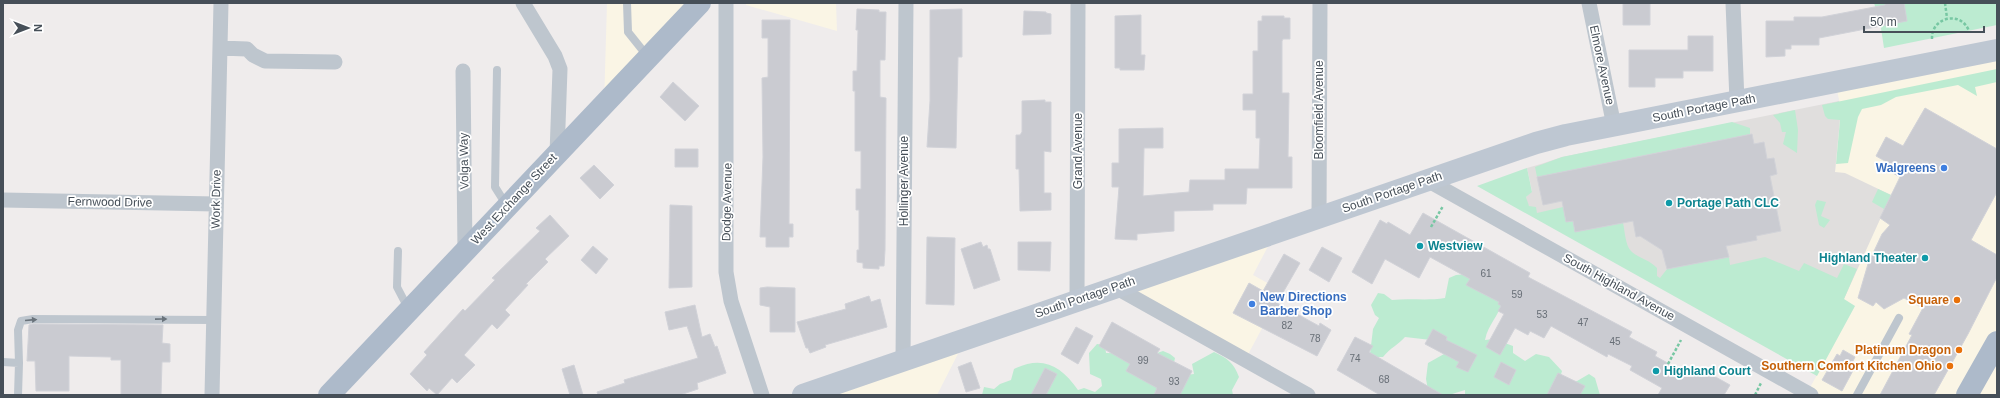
<svg xmlns="http://www.w3.org/2000/svg" width="2000" height="398" font-family="Arial,sans-serif">
<rect width="100%" height="100%" fill="#efecec"/>
<path fill="#faf5e5" d="M607,3H700L604,105Z
M746,3H836L837,31L746,5Z
M1997,50V395H1811L1807,393L1855,306L1843,299L1891,195L1835,172L1841,108L1835,82Z
M1276,231L1253,275L1282,291L1245,360L1115,287Z
M966,338L937,395H803Z"/>
<path fill="#e0dedd" d="M1839,101L1841,108L1835,172L1845,173L1891,195L1839,310L1809,362L1575,232L1566,222L1537,213L1527,204L1526,197L1532,191L1527,168L1541,164L1562,157Z"/>
<path fill="#bcebd1" d="M1874,3H1997V25L1884,48L1880,22Z
M1997,69V82L1975,87L1977,96L1958,85L1896,97L1881,105L1862,109L1858,117L1848,163L1836,164L1840,120L1828,119L1825,116L1822,105Z
M1795,110L1798,130L1797,153L1783,144L1786,132H1782L1780,123L1773,115Z
M1732,122L1750,128V134L1732,138V141L1716,144L1715,141L1537,177L1535,167L1562,157Z
M1527,168L1532,192L1526,197L1529,206L1536,207L1537,213L1563,207L1566,222L1573,221L1575,232L1623,223C1625,231 1625,245 1631,251C1638,258 1650,260 1657,268V276L1660,278L1667,269L1729,257L1730,265L1765,257L1799,271L1804,263L1837,278L1844,264L1857,269L1844,299L1855,306L1817,376L1477,186Z
M1878,189L1891,195L1884,209L1872,202Z
M1817,200L1826,202L1821,216L1830,220L1824,228L1819,225L1815,205Z
M1467,274L1502,302C1499,316 1488,324 1485,340L1494,339L1513,346V353L1525,361L1536,354L1549,357L1562,371L1559,381L1572,384L1589,374L1595,378L1600,395H1465V390L1449,395H1415L1428,390L1426,379L1428,363L1444,354L1431,340L1405,337C1398,345 1390,348 1383,357H1375L1370,354L1373,329L1379,318L1375,315L1371,305L1378,293L1384,294L1392,300C1410,298 1427,301 1445,298L1449,278L1456,275Z
M1097,344L1105,345L1106,353L1154,354L1163,351L1170,354L1175,358L1173,367L1185,375L1194,374L1192,364L1214,352C1227,358 1234,363 1239,377L1232,390L1233,395H982L984,387L994,389L1000,384L1011,380L1014,369C1043,355 1061,366 1078,390L1084,388L1095,392L1102,386L1101,379L1090,374L1089,353Z"/>
<path fill="#cacbd1" stroke="#d1d2d8" d="M1623,3H1650V25H1623Z
M1885,3H1904L1907,21L1819,38V45H1791V49H1785V56L1766,57V21H1794V17H1822L1885,5Z
M857,9L879,10V12H886L885,60H880V97L886,98L885,250L884,266H879V269L863,268V263L857,262V250H859V210H856V189H861V151H855V91H853V71H857L858,30H856Z
M962,9V57H958L956,148L927,147L930,101V10Z
M1024,11L1046,12V13L1051,14V34L1023,35Z
M1141,15V55H1145L1144,70H1120V68H1115V16Z
M1262,16H1284V18H1290V39H1283L1282,41V93H1289L1288,157H1292V188H1247L1246,204H1213V210L1174,211V231L1137,234V240L1115,239L1119,187H1112V163H1119V129L1163,128V148H1144L1143,196L1189,192L1190,180H1225V169H1259L1260,138H1256V110H1243V94H1253V51H1258V21H1262Z
M762,20H790L789,224H793V237H789V247H766V237H760L763,157L762,78L768,77V38H762Z
M1688,36H1713V71H1683V78H1655V87H1629V50H1688Z
M673,82L699,106L685,121L660,97Z
M1045,100V102H1051V152L1044,151V193H1051V210L1020,211L1019,169H1016V135H1020L1022,132V101Z
M1925,108L1997,149V192L1971,240L1997,255V277L1968,334L1934,395H1880L1912,335L1909,334L1923,308L1904,298L1884,309L1876,302L1873,306L1858,298L1868,264L1882,234L1890,225L1880,218L1900,177L1889,171L1892,165L1876,156L1886,137L1903,146Z
M1752,134L1754,144L1764,142L1767,159L1774,158L1777,174L1770,176L1781,231L1756,236L1757,240L1726,246L1729,257L1667,269L1662,250L1640,236L1636,237L1633,221L1575,232L1573,221L1566,222L1562,201L1543,205L1537,177Z
M675,149H698V167H675Z
M594,165L614,185L600,199L580,178Z
M670,205L692,206V287L669,288Z
M1423,213L1530,273L1528,277L1632,332L1629,337L1657,352L1655,356L1682,371L1684,367L1702,377L1705,371L1730,385L1724,395H1658L1662,388L1630,370L1632,366L1608,354L1607,357L1551,326L1544,338L1530,331L1528,335L1515,328L1500,355L1486,347L1504,314L1498,311L1501,306L1498,304L1499,302L1466,285L1470,279L1430,257L1419,278L1385,259L1372,284L1352,272L1380,220L1387,224L1388,222L1410,235Z
M550,215L569,236L545,259L548,262L526,284L528,285L505,310L510,315L497,329L492,324L464,355L475,365L457,383L452,378L437,395L429,388L427,391L410,374L427,355L424,352L463,309L465,311L495,280L492,278L540,231L536,228Z
M927,237L955,238L954,305L926,304Z
M981,242L983,247L987,245L988,249H990L1000,280L974,289L961,249Z
M1018,242H1051L1050,271L1018,270Z
M593,246L608,259L596,274L581,260Z
M1322,247L1342,258L1329,282L1309,270Z
M1284,254L1300,263L1277,303L1319,326L1320,323L1331,330L1317,356L1233,313L1249,283L1263,291Z
M767,287L795,288V332H770V307L760,305V288Z
M869,296L871,302L880,299L887,327L825,345L826,347L810,353L808,348H806L797,322L846,309L845,304Z
M695,305L702,337L710,334L715,347L717,346L726,373L697,383L698,389L680,395H598L597,392L625,383L624,380L698,358L687,326L669,330L665,312Z
M1112,322L1160,349L1157,353L1192,371L1180,395H1154L1157,388L1126,371L1130,364L1099,346Z
M33,324L163,325L162,343L170,344V362H162L161,395H121V360H111V357L69,356V391H36L35,361H27L29,325Z
M1076,327L1093,336L1078,364L1061,354Z
M1433,329L1447,337L1446,340L1477,355L1468,372L1456,367L1459,362L1425,344Z
M1355,337L1373,346L1369,352L1443,395H1380L1337,370Z
M1843,350L1855,357L1852,363L1856,365L1842,391L1822,380L1837,354L1840,356Z
M971,362L980,388L966,392L958,367Z
M1501,362L1516,370L1509,385L1494,377Z
M574,365L583,395H570L562,369Z
M1045,368L1057,374L1046,395H1031Z
M1558,373L1585,386L1580,395H1547Z"/>
<g fill="none" stroke-linecap="round" stroke-linejoin="round">
<path stroke="#77c7a3" stroke-width="2.5" stroke-dasharray="3 2" stroke-linecap="butt" d="M1945,3L1947,18
M1932,39C1931,17 1961,10 1969,31
M1431,227L1443,206
M1668,364L1681,340
M1755,395L1761,383"/>
<path stroke="#bec6ce" stroke-width="8" d="M627,3L628,32L648,57
M497,70L495,187L507,206
M398,251L397,287L409,310
M3,362L19,363L18,395
M19,363L18,330L21,321L33,319L214,320
M1857,395L1899,318"/>
<path stroke="#bec6ce" stroke-width="15" d="M523,3L555,56L560,69L557,154
M726,3V272L731,301L762,395
M1589,3L1614,126
M1733,3L1737,101
M220,48L247,49L253,55L265,61L335,62
M463,71L465,252
M1427,180L1811,395
M3,200L216,204
M1319,217L1320,3
M1115,287L1308,395
M1077,300L1078,3
M903,360L906,3
M212,395L221,3"/>
<path stroke="#bec7d2" stroke-width="22" d="M803,395L1536,143L1566,135L1997,50"/>
<path stroke="#adbaca" stroke-width="22" d="M329,395L700,3
M1967,395L1997,342"/>
</g>
<defs><path id="oneway-solid" d="M-6-.8H1V-3.2L6.5 0L1 3.2V.8H-6Z"/></defs>
<g fill="#6a737b">
<use href="#oneway-solid" transform="translate(161 319) rotate(-1)"/>
<use href="#oneway-solid" transform="translate(31 320) rotate(-5)"/>
</g>
<g fill="#3f7fe0" stroke="#fff" stroke-width="1.5">
<circle cx="1944" cy="168" r="4"/>
<circle cx="1252" cy="304" r="4"/>
</g>
<g fill="#0f9aa8" stroke="#fff" stroke-width="1.5">
<circle cx="1669" cy="203" r="4"/>
<circle cx="1420" cy="246" r="4"/>
<circle cx="1925" cy="258" r="4"/>
<circle cx="1656" cy="371" r="4"/>
</g>
<g fill="#e8710a" stroke="#fff" stroke-width="1.5">
<circle cx="1957" cy="300" r="4"/>
<circle cx="1959" cy="350" r="4"/>
<circle cx="1950" cy="366" r="4"/>
</g>
<g text-anchor="middle" stroke-width="3.5" stroke-linejoin="round" paint-order="stroke">
<g font-size="10" fill="#676e76">
<text x="1486" y="277">61</text>
<text x="1517" y="298">59</text>
<text x="1542" y="318">53</text>
<text x="1583" y="326">47</text>
<text x="1287" y="329">82</text>
<text x="1315" y="342">78</text>
<text x="1615" y="345">45</text>
<text x="1355" y="362">74</text>
<text x="1143" y="364">99</text>
<text x="1384" y="383">68</text>
<text x="1174" y="385">93</text>
</g>
<g font-size="12" fill="#464f58" stroke="#fff">
<text transform="translate(1602 65) rotate(78)" y="4">Elmore Avenue</text>
<text transform="translate(1704 108) rotate(-11)" y="4">South Portage Path</text>
<text transform="translate(1319 110) rotate(-90)" y="4">Bloomfield Avenue</text>
<text transform="translate(1078 151) rotate(-90)" y="4">Grand Avenue</text>
<text transform="translate(464 161) rotate(-91)" y="4">Volga Way</text>
<text transform="translate(904 181) rotate(-90)" y="4">Hollinger Avenue</text>
<text transform="translate(1392 192) rotate(-19)" y="4">South Portage Path</text>
<text transform="translate(216 199) rotate(-89)" y="4">Work Drive</text>
<text transform="translate(514 199) rotate(-47)" y="4">West Exchange Street</text>
<text transform="translate(110 202) rotate(1)" y="4">Fernwood Drive</text>
<text transform="translate(727 202) rotate(-89)" y="4">Dodge Avenue</text>
<text transform="translate(1619 287) rotate(29)" y="4">South Highland Avenue</text>
<text transform="translate(1085 297) rotate(-19)" y="4">South Portage Path</text>
</g>
<g font-size="12" font-weight="bold" fill="#366cbe" stroke="#fff" text-anchor="end">
<text x="1936" y="172">Walgreens</text>
<text x="1260" y="301" text-anchor="start">New Directions<tspan x="1260" dy="14">Barber Shop</tspan></text>
</g>
<g font-size="12" font-weight="bold" fill="#0d838f" stroke="#fff" text-anchor="start">
<text x="1677" y="207">Portage Path CLC</text>
<text x="1428" y="250">Westview</text>
<text x="1917" y="262" text-anchor="end">Highland Theater</text>
<text x="1664" y="375">Highland Court</text>
</g>
<g font-size="12" font-weight="bold" fill="#c56008" stroke="#fff" text-anchor="end">
<text x="1949" y="304">Square</text>
<text x="1951" y="354">Platinum Dragon</text>
<text x="1942" y="370">Southern Comfort Kitchen Ohio</text>
</g>
</g>
<rect width="2000" height="398" fill="none" stroke="#464f58" stroke-width="8"/>
<g transform="translate(28 28) rotate(90)" stroke="#ffffff" stroke-width="3" paint-order="stroke">
<path d="M0-3L7 15L0 10L-7 15Z" fill="#464f58"/>
<text y="-6" font-size="11" font-weight="bold" text-anchor="middle" fill="#464f58">N</text>
</g>
<path d="M1864 26v6h120v-6" fill="none" stroke="#464f58" stroke-width="2"/>
<text x="1870" y="26" font-size="12" fill="#464f58" stroke="#ffffff" stroke-width="3" paint-order="stroke">50 m</text>
</svg>
